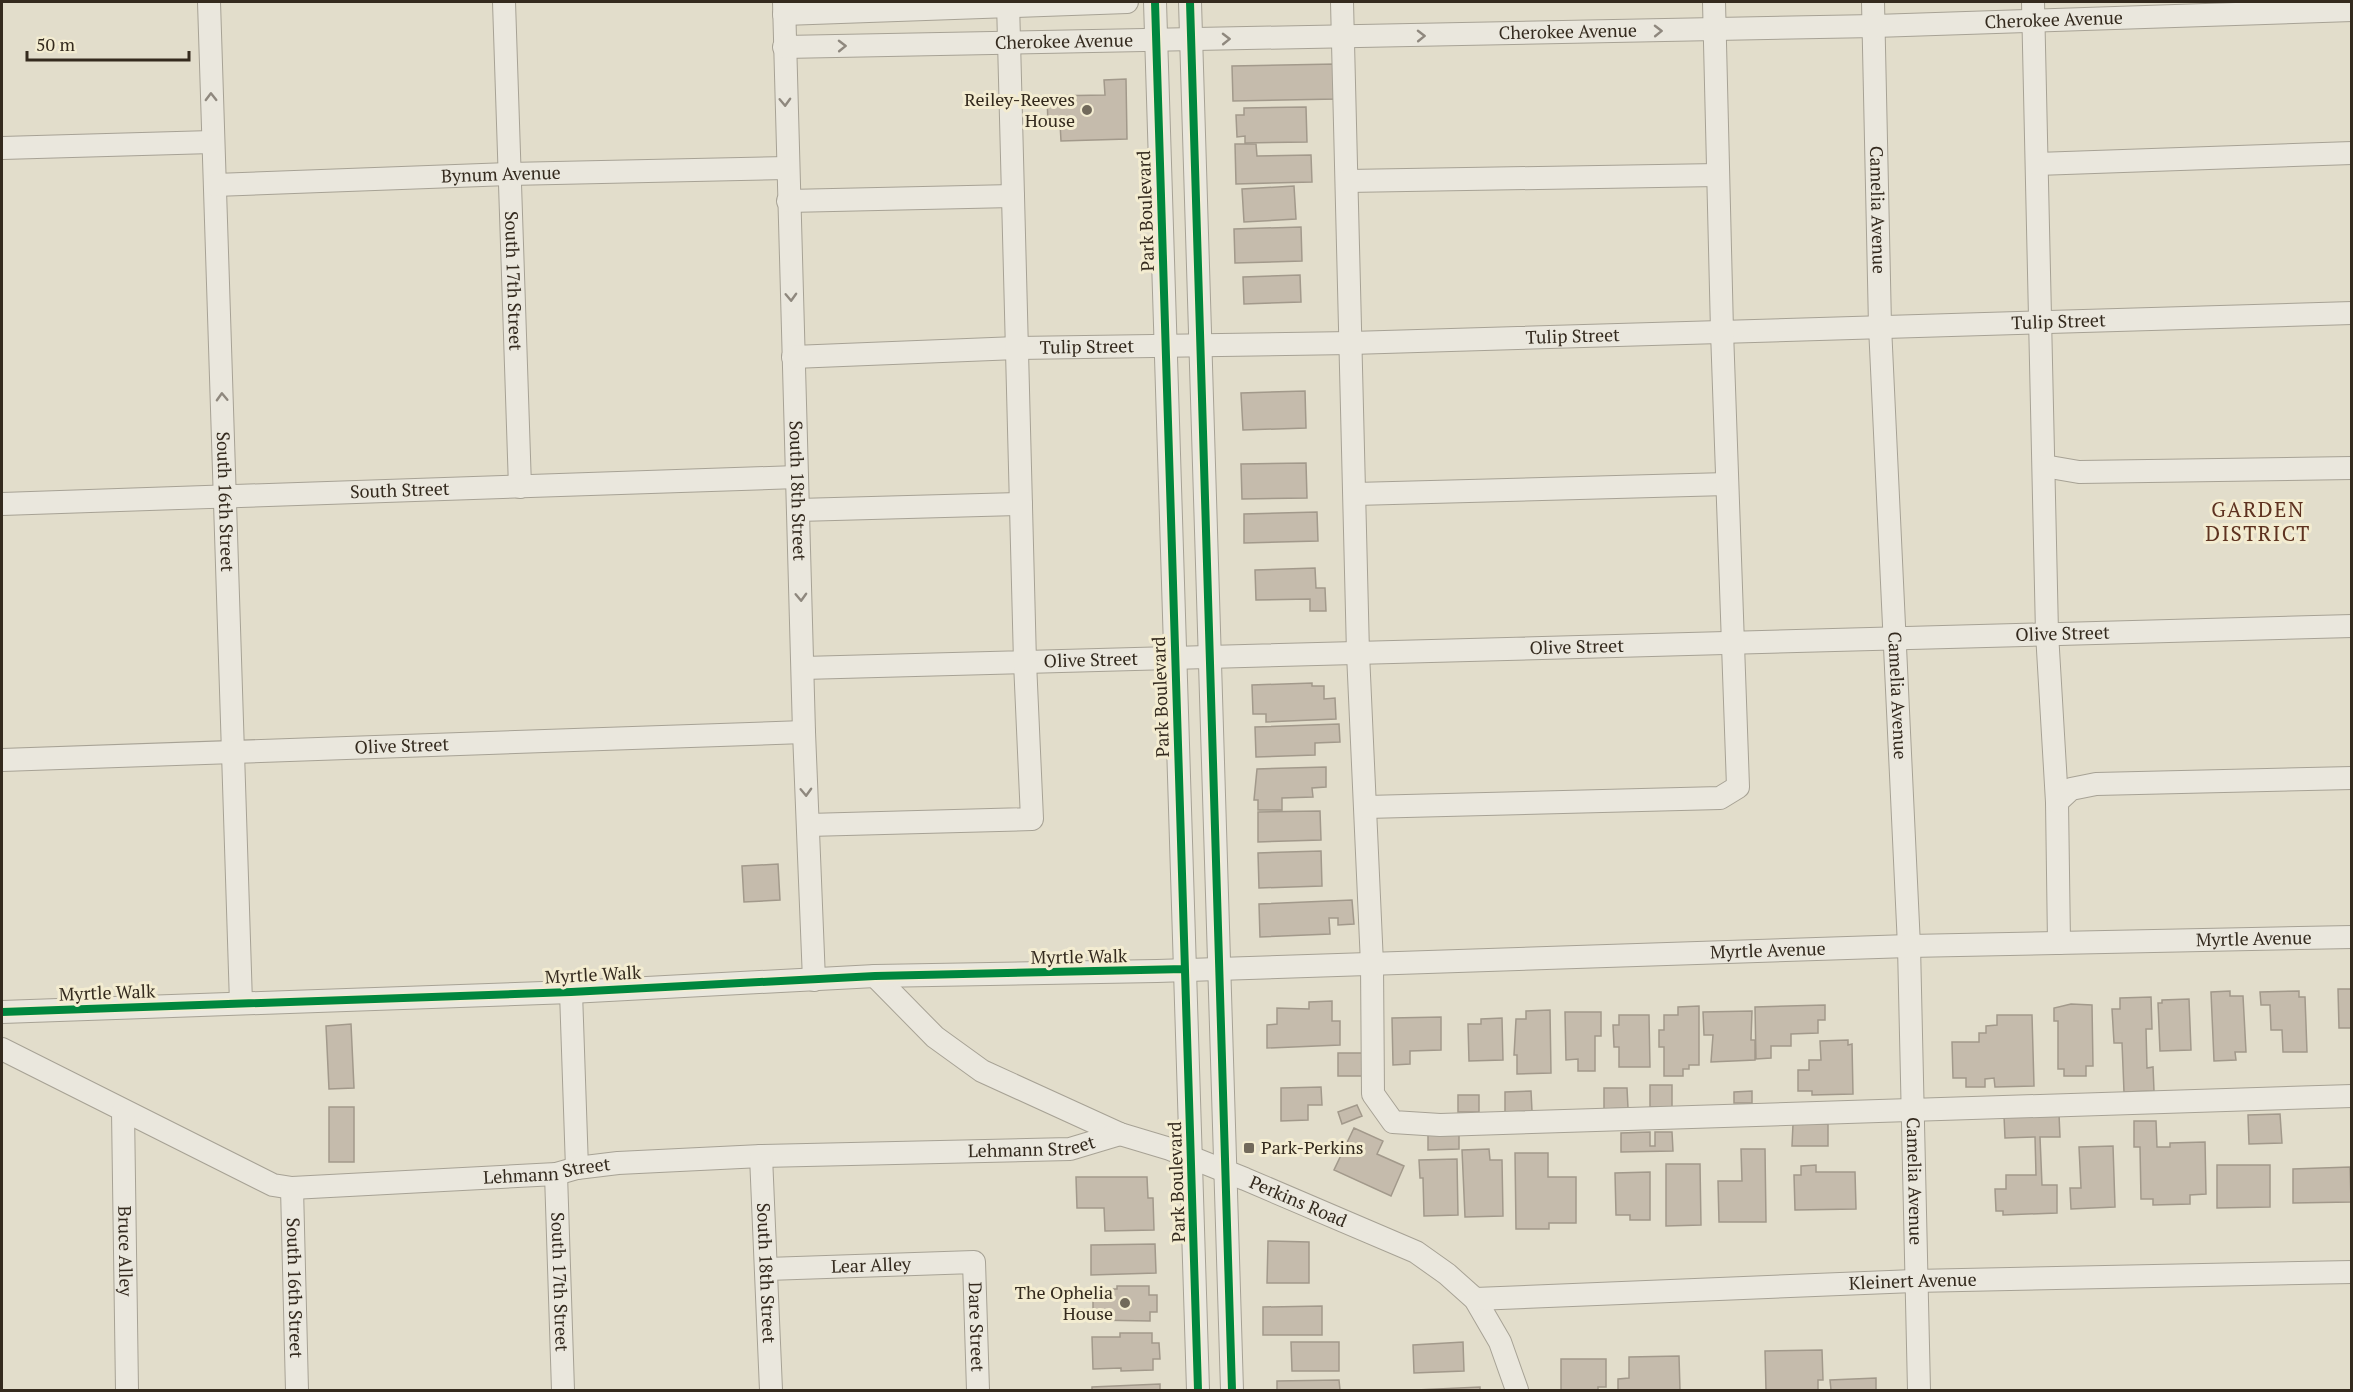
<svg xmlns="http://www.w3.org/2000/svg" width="2353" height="1392" font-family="'PT Serif',serif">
<rect width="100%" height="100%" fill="#e2ddcb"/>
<path fill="#c5bbac" stroke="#a2998b" stroke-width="1.5" d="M1336,64L1337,99L1233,101L1232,66Z
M1126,79L1127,139L1061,141L1060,123L1048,124L1047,96L1105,95L1104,80Z
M1306,107L1307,142L1245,143V136L1237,137L1236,115H1244V108Z
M1235,144H1256L1257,156L1311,155L1312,182L1236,184Z
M1294,186L1296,219L1244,222L1242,189Z
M1301,227L1302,261L1235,263L1234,229Z
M1300,275L1301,302L1244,304L1243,277Z
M1305,391L1306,428L1243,430L1241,393Z
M1306,463L1307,498L1242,499L1241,464Z
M1317,512L1318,541L1244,543V514Z
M1315,568L1316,588H1325L1326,611H1310V599L1256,600L1255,570Z
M1312,683V686H1324V699L1335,698L1336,719L1266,722V714H1253L1252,685Z
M1339,724L1340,742L1315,743V755L1256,757L1255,727Z
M1326,767V787L1312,788L1313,797L1282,798V810H1258V800H1254L1257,769Z
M1320,811L1321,840L1258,842V812Z
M1321,851L1322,886L1259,888L1258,853Z
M778,864L780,900L744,902L742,866Z
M1352,900L1354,924L1338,925V918H1329L1330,934L1260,937L1259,904Z
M2338,989H2352V1028H2339Z
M2230,991V996H2243L2246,1052H2235L2236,1060L2214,1061L2211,992Z
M2299,991V997H2305L2307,1052H2283L2282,1030H2271L2270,1005H2261L2260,992Z
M2151,997L2152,1029H2146L2147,1068L2153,1067L2154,1091L2124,1092L2122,1043H2114L2112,1009H2120V998Z
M2189,999L2191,1050L2160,1051L2158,1003H2162V1000Z
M1332,1001V1021H1340V1045L1267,1048V1025L1277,1024V1008L1309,1009V1002Z
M2071,1004L2092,1005L2093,1066H2086V1076H2064V1069H2058V1021H2054V1008Z
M1825,1005V1020H1818V1033L1791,1034V1046H1771V1058L1756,1059L1755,1007Z
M1699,1006V1065H1689V1069H1683V1076H1664V1047H1659V1030H1664V1015H1678V1007Z
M1550,1010L1551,1073L1517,1074V1055H1514L1516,1019H1526V1011Z
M1752,1011L1751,1040H1755V1060L1711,1062L1713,1035H1704L1703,1012Z
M1565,1012H1601V1036H1595V1071H1578V1059L1566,1060Z
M1619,1015H1649L1650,1067H1619V1047H1614L1613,1025H1619Z
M1997,1015H2032L2034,1086L1995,1087L1994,1078L1985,1079V1087H1966V1078H1953L1952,1042H1979V1033H1986V1026L1997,1025Z
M1441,1017V1050L1410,1051V1064L1393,1065L1392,1018Z
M1502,1018L1503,1060L1469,1061L1468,1024H1481V1019Z
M351,1024L354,1088L329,1089L326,1026Z
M1848,1040V1045L1852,1044L1853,1094L1812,1095V1091H1798V1070H1809V1060H1821L1820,1041Z
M1338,1053H1365V1076H1338Z
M1650,1085H1672V1107H1650Z
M1321,1087L1322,1105H1308V1120L1281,1121V1088Z
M1604,1088H1627L1628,1108L1604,1109Z
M1531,1091L1532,1111L1505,1112V1092Z
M1752,1091V1103H1734V1092Z
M1458,1095H1479V1112H1458Z
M1357,1105L1362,1116L1342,1124L1338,1112Z
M329,1107H354V1162H329Z
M2059,1114L2060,1137H2040L2042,1185H2057V1213L2003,1215V1211H1996L1995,1189H2006V1175H2036L2035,1137L2005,1138L2004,1116Z
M2280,1114L2282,1143L2249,1144L2248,1115Z
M2134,1121H2156L2157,1147H2170V1143L2205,1142L2206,1194L2190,1195V1204L2153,1205V1199H2141L2140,1147H2134Z
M1793,1124H1828V1146H1792Z
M1354,1128L1383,1141L1377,1154L1404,1166L1391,1196L1334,1170Z
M1650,1132V1146H1655V1132H1672L1673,1151L1621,1152V1133Z
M1428,1135H1459V1149L1428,1150Z
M2113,1146L2115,1207L2071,1209L2070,1188H2081L2079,1147Z
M1489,1149L1490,1160H1502L1503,1216L1465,1217L1462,1150Z
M1741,1149H1765L1766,1222H1719L1718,1181H1742Z
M1515,1153H1548V1177H1576V1223H1549V1229H1516Z
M1457,1159L1458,1215L1424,1216L1423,1178H1420L1419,1160Z
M1666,1164H1700L1701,1225L1666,1226Z
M1816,1165V1172H1855L1856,1209L1795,1210L1794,1175H1801V1166Z
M2217,1165H2270V1207L2217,1208Z
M2350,1167L2351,1202L2293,1203V1169Z
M1650,1172V1220H1630V1215H1616L1615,1173Z
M1076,1177H1147L1148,1198H1153L1154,1230L1105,1231L1104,1208H1077Z
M1268,1241L1309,1242V1283H1267Z
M1155,1244L1156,1273L1091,1275V1245Z
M1117,1286H1149V1295H1157V1312H1150V1321L1093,1320V1289H1117Z
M1322,1306V1335H1263V1307Z
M1120,1333H1152V1343H1159L1160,1359H1153V1370L1121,1371V1368L1093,1369L1092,1337H1120Z
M1291,1342H1339V1371H1292Z
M1463,1342L1464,1371L1414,1373L1413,1345Z
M1822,1350L1823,1380H1818V1390H1766L1765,1351Z
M1679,1356L1680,1390H1618V1379L1629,1378V1357Z
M1561,1359H1606V1387H1598V1390H1561Z
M1876,1378V1390H1831L1830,1380Z
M1339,1380L1340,1390H1277V1381Z
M1160,1384V1390H1092V1387Z
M1480,1387V1390H1416Z"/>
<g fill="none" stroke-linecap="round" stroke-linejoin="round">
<g stroke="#a7a295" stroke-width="24">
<g id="minor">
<path id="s1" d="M209,2L241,1003"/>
<path id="s2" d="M504,2L520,487"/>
<path id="s3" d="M784,2L804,732L814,980"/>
<path d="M1155,2L1198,1390"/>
<path d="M1190,2L1232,1390"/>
<path d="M1342,2L1358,653L1372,964L1373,1094L1393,1122L1440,1125L2352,1096"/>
<path id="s4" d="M1873,2L1880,326L1909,946L1919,1390"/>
<path d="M2033,2L2047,633L2057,802L2059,943"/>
<path d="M784,14L1127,2"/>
<path id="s5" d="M784,47L1875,26L2352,10"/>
<path d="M2,148L212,142"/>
<path d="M2037,164L2352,153"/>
<path d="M1347,181L1718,175"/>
<path id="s6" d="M215,185L509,174L787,168"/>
<path d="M788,201L1013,196"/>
<path id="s7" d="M793,357L1017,348L1351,343L2352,313"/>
<path d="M2044,466L2079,472L2352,468"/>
<path d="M1355,494L1727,484"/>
<path id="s8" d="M2,504L797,477"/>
<path d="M798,510L1021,504"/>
<path id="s9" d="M803,668L2352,626"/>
<path id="s10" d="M2,760L804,732"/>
<path d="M2057,802L2071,789L2096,784L2352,778"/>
<path d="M1366,807L1720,798L1738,787L1722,331L1714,2"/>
<path d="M808,825L1032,819L1025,662L1008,2"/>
<path id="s11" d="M875,976L935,1037L982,1071L1120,1134L1170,1149L1245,1179L1416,1252L1447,1274L1475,1299L1500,1342L1517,1390"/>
<path d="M571,992L577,1168"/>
<path id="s12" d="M2,1012L571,992L875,976L1157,971L1909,946L2352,937"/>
<path id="s13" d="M2,1049L273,1185L292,1188L556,1174L577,1168L618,1163L761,1156L1070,1149L1120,1134"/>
<path id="s14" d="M123,1111L127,1390"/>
<path id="s15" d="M761,1156L771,1390"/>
<path id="s16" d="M556,1174L563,1390"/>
<path id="s17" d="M292,1188L297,1390"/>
<path id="s18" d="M767,1269L974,1262L978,1390"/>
<path id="s19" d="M1475,1299L1914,1281L2352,1272"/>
</g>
</g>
<use href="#minor" stroke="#eae7dd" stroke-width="22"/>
<g stroke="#f3ecd1" stroke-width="11">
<path id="cycleway" d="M1155,2L1198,1390
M1190,2L1232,1390
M2,1012L571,992L875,976L1185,969"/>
</g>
<use href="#cycleway" stroke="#00873e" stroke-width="8"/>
</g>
<defs><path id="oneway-chevron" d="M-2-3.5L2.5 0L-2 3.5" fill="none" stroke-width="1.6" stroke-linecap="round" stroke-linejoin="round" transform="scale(1.5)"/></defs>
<g stroke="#8f887e">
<use href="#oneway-chevron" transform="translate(1658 31) rotate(-1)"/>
<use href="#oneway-chevron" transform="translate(1421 36) rotate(-1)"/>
<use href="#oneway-chevron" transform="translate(1226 39) rotate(-1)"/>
<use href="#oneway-chevron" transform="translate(842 46) rotate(-1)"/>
<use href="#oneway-chevron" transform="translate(211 97) rotate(-91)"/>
<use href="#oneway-chevron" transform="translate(785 102) rotate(88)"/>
<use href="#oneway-chevron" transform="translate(791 297) rotate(88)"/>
<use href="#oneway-chevron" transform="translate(222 397) rotate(-92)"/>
<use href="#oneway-chevron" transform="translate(801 597) rotate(88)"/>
<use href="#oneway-chevron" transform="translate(806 792) rotate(88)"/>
</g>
<g fill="#71695b" stroke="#f3ecd1" stroke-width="2">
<circle cx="1087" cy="110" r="6"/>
<rect x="1243" y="1142" width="12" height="12" rx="3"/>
<circle cx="1125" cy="1303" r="6"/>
</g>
<g text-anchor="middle" stroke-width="6" stroke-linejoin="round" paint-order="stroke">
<g font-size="18" fill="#342a1e" stroke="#f3ecd1">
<text dy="6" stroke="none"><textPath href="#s5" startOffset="1270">Cherokee Avenue</textPath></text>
<text dy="6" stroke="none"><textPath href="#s5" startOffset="784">Cherokee Avenue</textPath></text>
<text dy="6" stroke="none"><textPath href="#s5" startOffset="280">Cherokee Avenue</textPath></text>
<text dy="6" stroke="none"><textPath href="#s6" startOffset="286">Bynum Avenue</textPath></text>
<text dy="6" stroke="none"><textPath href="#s4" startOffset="208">Camelia Avenue</textPath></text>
<text transform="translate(1146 211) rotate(-92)" y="6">Park Boulevard</text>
<text dy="6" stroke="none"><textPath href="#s2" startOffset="279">South 17th Street</textPath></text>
<text dy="6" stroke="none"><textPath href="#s7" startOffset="1266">Tulip Street</textPath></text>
<text dy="6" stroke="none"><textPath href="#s7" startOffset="780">Tulip Street</textPath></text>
<text dy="6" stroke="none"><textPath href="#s7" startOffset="294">Tulip Street</textPath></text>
<text dy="6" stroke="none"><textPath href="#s8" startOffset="398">South Street</textPath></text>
<text dy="6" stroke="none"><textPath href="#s3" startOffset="489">South 18th Street</textPath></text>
<text dy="6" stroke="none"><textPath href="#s1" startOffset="500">South 16th Street</textPath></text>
<text dy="6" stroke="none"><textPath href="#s9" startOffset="1260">Olive Street</textPath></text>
<text dy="6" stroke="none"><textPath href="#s9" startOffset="774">Olive Street</textPath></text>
<text dy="6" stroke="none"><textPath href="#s9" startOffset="288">Olive Street</textPath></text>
<text dy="6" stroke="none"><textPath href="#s4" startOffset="694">Camelia Avenue</textPath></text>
<text transform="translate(1161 697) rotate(-92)" y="6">Park Boulevard</text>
<text dy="6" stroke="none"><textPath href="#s10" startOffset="400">Olive Street</textPath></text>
<text dy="6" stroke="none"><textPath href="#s12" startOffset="2253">Myrtle Avenue</textPath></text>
<text dy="6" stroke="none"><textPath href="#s12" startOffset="1767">Myrtle Avenue</textPath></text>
<text transform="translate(1079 957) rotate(-1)" y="6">Myrtle Walk</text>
<text transform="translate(593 975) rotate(-3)" y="6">Myrtle Walk</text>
<text transform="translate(107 993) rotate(-2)" y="6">Myrtle Walk</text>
<text dy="6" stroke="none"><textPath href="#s13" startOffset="1064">Lehmann Street</textPath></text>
<text dy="6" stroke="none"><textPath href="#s13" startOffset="578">Lehmann Street</textPath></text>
<text transform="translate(1177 1182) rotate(-92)" y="6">Park Boulevard</text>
<text dy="6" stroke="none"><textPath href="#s4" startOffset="1180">Camelia Avenue</textPath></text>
<text dy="6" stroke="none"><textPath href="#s11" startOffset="486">Perkins Road</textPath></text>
<text dy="6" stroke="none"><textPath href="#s14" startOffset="140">Bruce Alley</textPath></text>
<text dy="6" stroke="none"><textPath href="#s18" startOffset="104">Lear Alley</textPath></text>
<text dy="6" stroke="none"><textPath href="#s15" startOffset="117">South 18th Street</textPath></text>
<text dy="6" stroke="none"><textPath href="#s16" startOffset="108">South 17th Street</textPath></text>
<text dy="6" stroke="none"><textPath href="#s19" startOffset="438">Kleinert Avenue</textPath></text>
<text dy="6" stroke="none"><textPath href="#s17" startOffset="100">South 16th Street</textPath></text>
<text dy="6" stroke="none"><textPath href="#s18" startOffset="272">Dare Street</textPath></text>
</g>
<g font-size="18" fill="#342a1e" stroke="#f3ecd1" text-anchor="end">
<text x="1075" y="106">Reiley-Reeves<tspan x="1075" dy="21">House</tspan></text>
<text x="1261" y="1154" text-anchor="start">Park-Perkins</text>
<text x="1113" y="1299">The Ophelia<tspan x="1113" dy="21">House</tspan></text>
</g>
<g font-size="21" letter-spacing="1.5" fill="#5e3220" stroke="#f3ecd1">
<text x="2258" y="517">GARDEN<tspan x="2258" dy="24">DISTRICT</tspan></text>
</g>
</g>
<rect width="2353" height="1392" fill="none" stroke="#342a1e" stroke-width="6"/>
<path d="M27 51v9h162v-9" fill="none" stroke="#342a1e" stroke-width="3"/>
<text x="36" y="51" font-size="18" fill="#342a1e" stroke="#f3ecd1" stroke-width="4.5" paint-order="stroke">50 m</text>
</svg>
